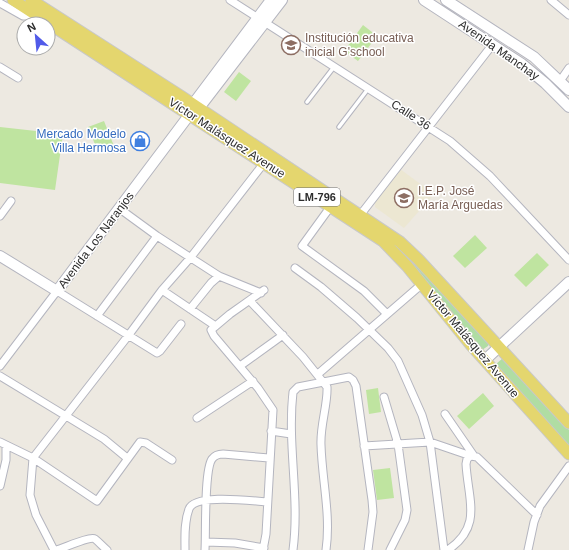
<svg xmlns="http://www.w3.org/2000/svg" width="569" height="550" font-family="Arial,sans-serif">
<rect width="100%" height="100%" fill="#ede9e1"/>
<path fill="#ece7d2" d="M400,169L434,194L404,228L375,207V202Z"/>
<path fill="#b0dda3" d="M400,245L489,343L488,346L482,350L418,270L398,247Z
M504,357L569,430V449L495,365Z"/>
<path fill="#bfe4a0" d="M363,25L377,36L358,61L344,51Z
M239,72L251,81L236,101L224,92Z
M104,121L114,146L98,152L88,127Z
M0,127L63,134L55,190L0,183Z
M475,235L487,248L465,268L453,256Z
M537,253L549,265L526,287L514,275Z
M378,388L381,412L369,414L366,390Z
M483,393L494,406L469,429L457,416Z
M390,468L394,498L377,500L373,470Z"/>
<g fill="none" stroke-linecap="round" stroke-linejoin="round">
<g stroke="#b4b5bf" stroke-width="5.5">
<path id="lane" d="M307,102L334,67
M339,127L368,89"/>
</g>
<g stroke="#b4b5bf" stroke-width="9">
<path id="street" d="M230,0L450,141L490,176L569,260
M551,0L569,15
M0,3L23,16H38
M0,67L18,78
M560,81L569,68
M331,206L302,246L364,291L387,314
M120,209L157,236L219,276L261,293
M361,214L493,44
M0,216L11,201
M295,268L321,287L357,318L388,348L398,361L422,415L430,442L444,550
M162,290L214,325
M250,301L303,357L327,387C328,404 320,425 321,445C322,480 331,515 326,550
M190,309L211,283L219,276
M97,316L157,236
M0,366L57,291L157,353L160,351L181,324
M240,366L283,335
M318,374L422,284
M0,376L104,439L127,458
M384,397L398,444L407,510L405,520L390,550
M445,414L474,456
M197,418L253,381
M271,431L291,434
M0,442L33,458L97,501L140,442L146,443L172,460
M364,446L430,442L471,456
M0,486L6,460V446
M206,542L235,543L264,548
M54,550L36,515L30,495L33,458L128,336L162,290L191,257L264,163
M56,550C64,548 90,536 95,539C99,542 103,547 107,550
M185,550C185,537 184,522 189,509C195,493 252,501 267,502
M205,550C206,533 204,470 212,459C215,455 219,454 223,454L269,458
M263,550L266,534L273,410L258,388L214,336L211,330L230,314L264,290
M293,550C300,497 287,445 293,392L298,387L349,377L353,380L356,386L372,500L373,512L368,550
M448,550C483,526 468,500 466,464L467,459L471,456L477,457L537,515
M528,550L534,522L540,506L569,466"/>
</g>
<g stroke="#b4b5bf" stroke-width="12">
<path id="secondary" d="M424,0L522,64L545,83L569,107
M446,0L534,57L569,90
M193,112L199,108L282,0
M0,256L57,291L190,114L193,104L271,0
M485,360L569,282"/>
</g>
<g stroke="#c8c8c8" stroke-width="13">
<path id="primary" d="M13,0L383,241L407,266L471,345L569,454
M31,0L182,97L400,242L418,259L569,423"/>
</g>
<use href="#lane" stroke="#fff" stroke-width="3.5"/>
<use href="#street" stroke="#fff" stroke-width="7"/>
<use href="#secondary" stroke="#fff" stroke-width="10"/>
<use href="#primary" stroke="#e4d66e" stroke-width="11"/>
</g>
<defs>
<g id="school-ring" transform="scale(1)"><circle r="9.5" fill="#fff" stroke="#8d6e63" stroke-width="1.5"/><path d="M0-5L7-2L0 1L-7-2ZM-4 1L0 2.5L4 1V4Q0 6-4 4Z" fill="#8d6e63"/></g>
<g id="shop-ring" transform="scale(1)"><circle r="9.5" fill="#fff" stroke="#3f7fe0" stroke-width="1.5"/><path d="M-5-2.5h2.3a2.7 3.5 0 0 1 5.4 0H5L5.5 6h-11ZM-1.5-2.5h3a1.5 2.3 0 0 0-3 0Z" fill="#3f7fe0"/></g>
</defs>
<g fill-rule="evenodd">
<use href="#school-ring" x="291" y="45"/>
<use href="#shop-ring" x="140" y="141"/>
<use href="#school-ring" x="404" y="198"/>
</g>
<g text-anchor="middle" stroke-width="3" stroke-linejoin="round" paint-order="stroke">
<rect fill="#fff" stroke="#6c6c6c" stroke-width="1" x="294" y="188" width="46" height="18" rx="3"/>
<g font-size="11" font-weight="bold" fill="#2d2d2d">
<text x="317" y="201">LM-796</text>
</g>
<g font-size="12" fill="#785e54" stroke="#fff" text-anchor="start">
<text x="305" y="42">Institución educativa<tspan x="305" dy="14">inicial G'school</tspan></text>
<text x="418" y="195">I.E.P. José<tspan x="418" dy="14">María Arguedas</tspan></text>
</g>
<g font-size="12" fill="#2d2d2d" stroke="#fff">
<text transform="translate(499 50) rotate(35)" y="4">Avenida Manchay</text>
<text transform="translate(411 115) rotate(33)" y="4">Calle 36</text>
<text transform="translate(227 138) rotate(33)" y="4">Víctor Malásquez Avenue</text>
<text transform="translate(96 240) rotate(-53)" y="4">Avenida Los Naranjos</text>
<text transform="translate(473 344) rotate(50)" y="4">Víctor Malásquez Avenue</text>
</g>
<g font-size="12" fill="#366cbe" stroke="#fff" text-anchor="end">
<text x="126" y="138">Mercado Modelo<tspan x="126" dy="14">Villa Hermosa</tspan></text>
</g>
</g>
<g transform="translate(36 36) rotate(333)"><circle r="19" fill="#ffffff" stroke="#ababab"/>
<path d="M0-3L7 15L0 10L-7 15Z" fill="#515be9"/>
<text y="-6" font-size="11" font-weight="bold" text-anchor="middle" fill="#2d2d2d">N</text>
</g>
</svg>
